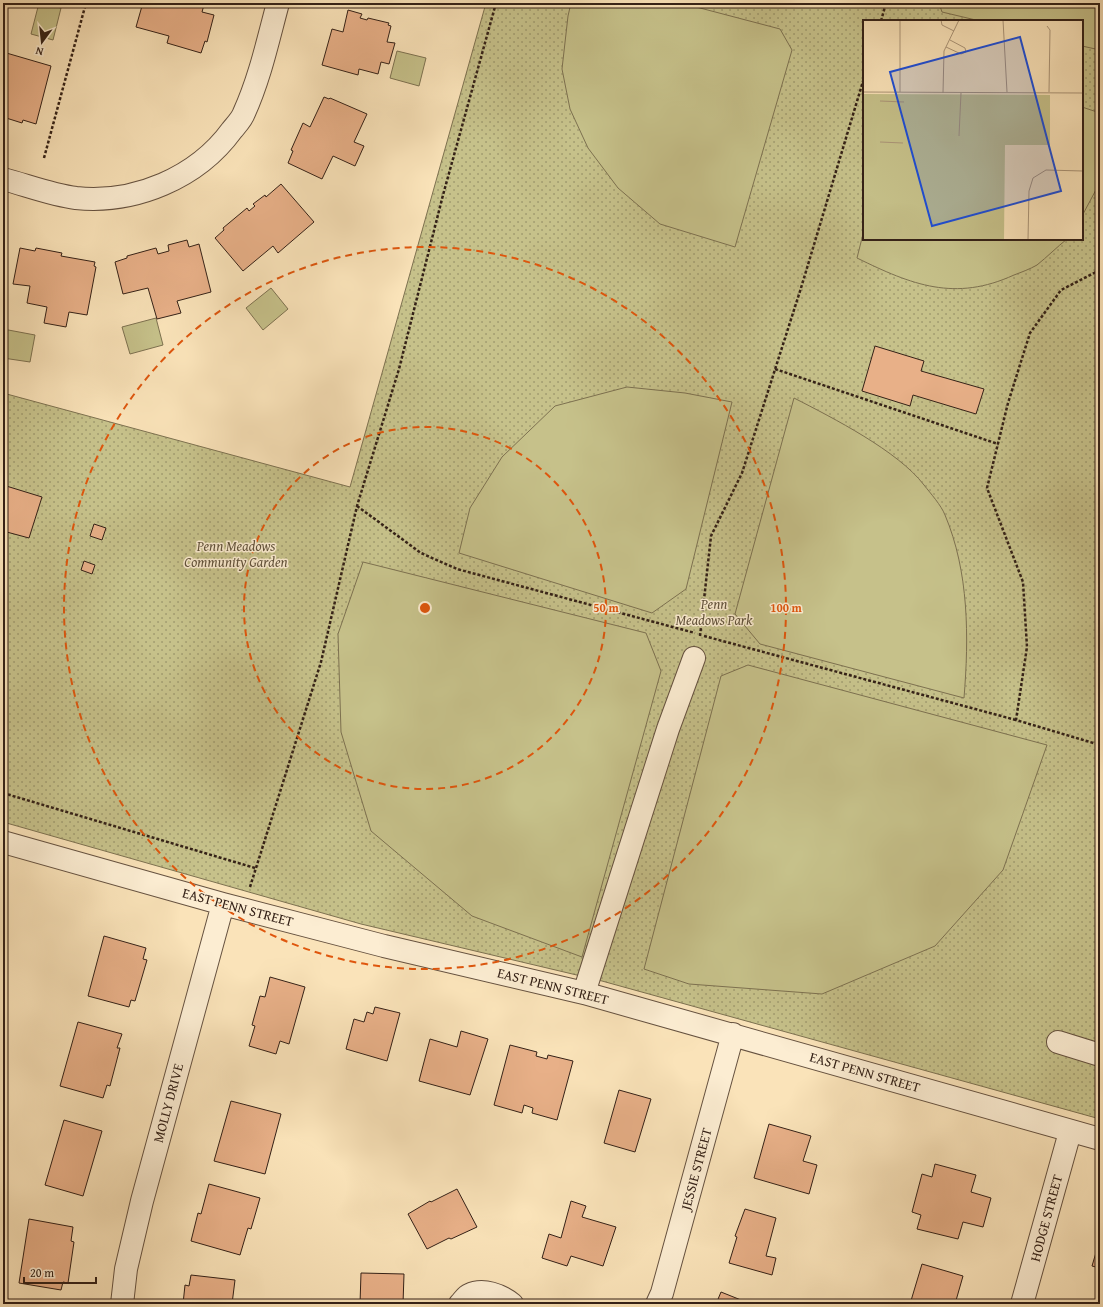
<svg xmlns="http://www.w3.org/2000/svg" width="1103" height="1307" font-family="'Gentium Book Plus',serif">
<defs>
<pattern id="park-dots" width="8" height="8" patternUnits="userSpaceOnUse"><rect width="8" height="8" fill="#c6c18a"/><path d="M2 2h.1M6 6h.1" fill="none" stroke="#a29c70" stroke-width="1.8" stroke-linecap="round"/></pattern>
</defs>
<rect width="100%" height="100%" fill="#fae3b9"/>
<filter id="stains"><feTurbulence type="fractalNoise" baseFrequency=".005" numOctaves="4"/><feColorMatrix values="0 0 0 0 .2 0 0 0 0 .09 0 0 0 0 .02 0 0 0 .5 -.17"/></filter>
<radialGradient id="worn" r=".72"><stop offset=".6" stop-color="#630" stop-opacity="0"/><stop offset="1" stop-color="#630" stop-opacity=".3"/></radialGradient>
<path fill="url(#park-dots)" stroke="#7d7150" fill-rule="evenodd" d="M486,3H1100V1119L602,981L361,924L3,822V393L350,487ZM864,21H1082V239H864Z"/>
<path fill="#c6c18a" stroke="#7d7150" d="M39,3L61,8L53,40L31,34Z
M571,3H681L780,29L792,50L735,247L660,224L618,188L588,148L570,109L562,69L568,16Z
M939,3H1100V50L1082,46V21H980L942,12Z
M397,51L426,58L419,86L390,78Z
M1082,107L1100,113V174L1098,186L1082,216Z
M864,230V239H1067C1057,247 1047,257 1037,265C1030,269 1022,272 1014,275C955,302 912,285 857,258Z
M271,288L288,309L263,330L246,308Z
M156,318L163,345L130,354L122,327Z
M3,329L35,335L30,362L3,358Z
M627,387L685,393L732,402L686,589L652,613L459,553L470,508L502,457L555,406Z
M794,398C833,418 898,451 924,485C931,494 941,505 945,515C969,572 969,637 964,698L760,644L735,614Z
M363,562L646,633L661,671L582,957L472,916L371,831L341,732L338,634Z
M748,665L1047,745L1003,870L935,946L822,994L689,984L644,969L721,676Z"/>
<path fill="#e8b088" stroke="#342117" d="M147,3H208L207,6L204,5L202,12L214,15L207,42L205,41L201,53L167,43L169,36L136,27L142,6L145,7Z
M348,10L362,14L360,18L367,20L368,18L389,23L388,25L391,26L387,42L395,43L389,64L381,62L378,74L359,69L358,75L322,65L332,29L343,32Z
M3,52L51,66L36,124L23,120L22,123L3,117Z
M324,97L329,99L330,98L367,114L354,142L364,146L355,166L333,156L322,179L288,163L293,151L291,150L303,123L310,127Z
M281,184L314,222L278,253L273,246L243,271L215,238L224,230L223,228L247,208L249,211L255,206L253,204L265,195L266,197Z
M187,240L189,247L199,244L211,292L177,301L181,313L157,319L148,288L123,294L115,262L127,258V256L156,248L158,254L169,251L168,245Z
M20,248L35,251L36,248L62,253L61,256L95,262L94,266L96,267L87,315L69,312L66,327L44,323L47,307L27,303L30,286L13,284Z
M875,346L924,361L921,371L984,389L976,414L913,395L910,406L862,391Z
M3,485L42,497L29,538L3,531Z
M94,524L106,528L102,540L90,536Z
M84,561L95,565L92,574L81,570Z
M104,936L146,948L143,959L147,960L135,1001L131,1000L129,1007L88,996Z
M270,977L305,987L289,1044L280,1041L276,1054L249,1046L255,1026L252,1025L260,996L265,997Z
M375,1007L400,1013L387,1061L346,1049L354,1019L364,1022L367,1012L373,1014Z
M78,1022L122,1034L117,1048H120L110,1086L107,1085L103,1098L60,1086Z
M461,1031L488,1039L470,1095L419,1081L430,1039L457,1047Z
M510,1045L537,1052L536,1056L547,1059L548,1055L573,1061L557,1120L532,1113L533,1108L524,1105L522,1113L494,1105Z
M619,1090L651,1099L635,1152L604,1143Z
M231,1101L281,1114L265,1174L214,1161Z
M64,1120L102,1131L83,1196L45,1185Z
M769,1124L811,1136L803,1161L817,1165L809,1194L754,1178Z
M935,1164L976,1175L971,1192L991,1198L983,1227L963,1222L958,1239L917,1229L921,1215L912,1212L922,1174L932,1177Z
M209,1184L260,1198L251,1229L248,1228L240,1255L191,1241L198,1213L201,1214Z
M457,1189L477,1227L451,1239L449,1238L427,1249L408,1214L430,1201L431,1202Z
M571,1201L586,1206L582,1217L616,1227L603,1266L571,1256L567,1266L542,1258L549,1234L561,1238Z
M745,1209L776,1218L766,1256L776,1258L772,1275L729,1263L737,1237L735,1236Z
M29,1219L73,1227L71,1241L74,1242L68,1283L63,1282L61,1290L19,1283Z
M1100,1239V1268L1092,1266Z
M922,1264L963,1276L955,1304H910Z
M361,1273L404,1274L403,1304H360Z
M191,1275L235,1280L232,1304H183L185,1285L189,1286Z
M721,1292L751,1304H716Z"/>
<g fill="none" stroke-linecap="round" stroke-linejoin="round">
<g stroke="#665240" stroke-width="24">
<path id="minor" d="M3,179C26,185 52,195 76,198C135,204 197,178 232,130C236,125 242,119 244,113C260,78 268,40 278,3
M3,842L223,904L384,946L584,993L1100,1139
M584,993L668,729L694,658
M1058,1042L1100,1055
M122,1304L126,1269L142,1201L223,904
M460,1304C463,1301 466,1296 469,1295C483,1288 501,1295 512,1304
M657,1304L662,1293L733,1034
M1022,1304L1070,1132"/>
</g>
<path stroke="#342117" stroke-width="2.5" stroke-dasharray="3 2" stroke-linecap="butt" d="M881,21L886,3
M44,158L86,3
M3,224L7,210
M1100,270L1061,290L1030,333L1008,403L987,488L1023,582L1027,647L1016,720L1100,745
M775,369L998,444
M357,506L421,553L457,569L695,633
M700,636L711,536L742,473L801,288L864,78
M704,636L1016,720
M3,793L255,868
M250,887L321,662L357,506L399,369L443,195L496,3"/>
<use href="#minor" stroke="#fcedd2" stroke-width="22"/>
</g>
<g fill="none" stroke="#df560d" stroke-width="2" stroke-dasharray="7 5">
<circle cx="425" cy="608" r="181"/>
<circle cx="425" cy="608" r="361"/>
</g>
<g text-anchor="middle" stroke-width="3" stroke-linejoin="round" paint-order="stroke">
<g font-size="14" font-style="italic" fill="#60513a" stroke="#fcedd2">
<text x="236" y="551">Penn Meadows<tspan x="236" dy="16">Community Garden</tspan></text>
<text x="714" y="609">Penn<tspan x="714" dy="16">Meadows Park</tspan></text>
</g>
<g font-size="14" fill="#342117" stroke="#fcedd2">
<text transform="translate(238 907) rotate(15)" y="5">EAST PENN STREET</text>
<text transform="translate(553 986) rotate(14)" y="5">EAST PENN STREET</text>
<text transform="translate(865 1072) rotate(16)" y="5">EAST PENN STREET</text>
<text transform="translate(168 1103) rotate(-75)" y="5">MOLLY DRIVE</text>
<text transform="translate(696 1169) rotate(-75)" y="5">JESSIE STREET</text>
<text transform="translate(1046 1218) rotate(-75)" y="5">HODGE STREET</text>
</g>
</g>
<g transform="translate(863 20)">
<rect width="220" height="220" fill="#fae3b9"/>
<path d="M0,74L187,75V125H142L141,220H0Z" fill="#c6c18a"/>
<path d="M86,77H92V114L52,117L53,100L59,89L70,80ZM100,77L114,78L129,85L139,107L138,117H102L99,113ZM89,119L93,122L92,149L71,140L63,120ZM102,120L127,121L125,133L120,141L112,145L100,147L99,124ZM15,146H38V169H15ZM104,165L114,166L124,172L130,181L131,192H106ZM79,167L89,168L90,190L87,193H64L65,177ZM24,180L38,187L54,203L37,220H5L0,209V187ZM87,199L90,203L89,220H70L64,200ZM131,199L130,210L125,220H104V203L107,200Z" fill="#c6c18a"/>
<path fill="none" stroke="#ab9578" stroke-width="1" d="M78,0L79,5L91,11M140,0L144,72M184,6L187,10L186,72M83,27L98,34L103,32L102,28L87,20M0,72L220,73M37,72V0M80,73L81,31L96,0M17,81L41,82M96,116L98,73M17,122L40,123M165,220L166,171L170,158L183,150L220,151"/>
<path fill="#1d4ed8" fill-opacity="0.15" stroke="#1d4ed8" stroke-width="2" d="M157,17L198,171L69,206L27,52Z"/>
<rect width="220" height="220" fill="none" stroke="#342117" stroke-width="2"/>
</g>
<circle cx="425" cy="608" r="6" fill="#df560d" stroke="#fcedd2" stroke-width="2"/>
<g font-size="12" text-anchor="middle" font-weight="bold" fill="#df560d" stroke="#fcedd2" stroke-width="3" stroke-linejoin="round" paint-order="stroke">
<text x="606" y="612">50 m</text>
<text x="786" y="612">100 m</text>
</g>
<rect width="1103" height="1307" fill="none" stroke="#fae3b9" stroke-width="16"/>
<rect x="4" y="4" width="1095" height="1299" fill="none" stroke="#342117" stroke-width="2"/>
<rect x="8" y="8" width="1087" height="1291" fill="none" stroke="#342117"/>
<g transform="translate(42 42) rotate(195)" stroke="#fcedd2" stroke-width="3" paint-order="stroke">
<path d="M0-3L7 15L0 10L-7 15Z" fill="#342117"/>
<text y="-6" font-size="11" font-weight="bold" text-anchor="middle" fill="#342117">N</text>
</g>
<path d="M24 1277v6h72v-6" fill="none" stroke="#342117" stroke-width="2"/>
<text x="30" y="1277" font-size="12" fill="#342117" stroke="#fcedd2" stroke-width="3" paint-order="stroke">20 m</text>
<rect width="100%" height="100%" filter="url(#stains)"/>
<rect width="100%" height="100%" fill="url(#worn)"/>
</svg>
